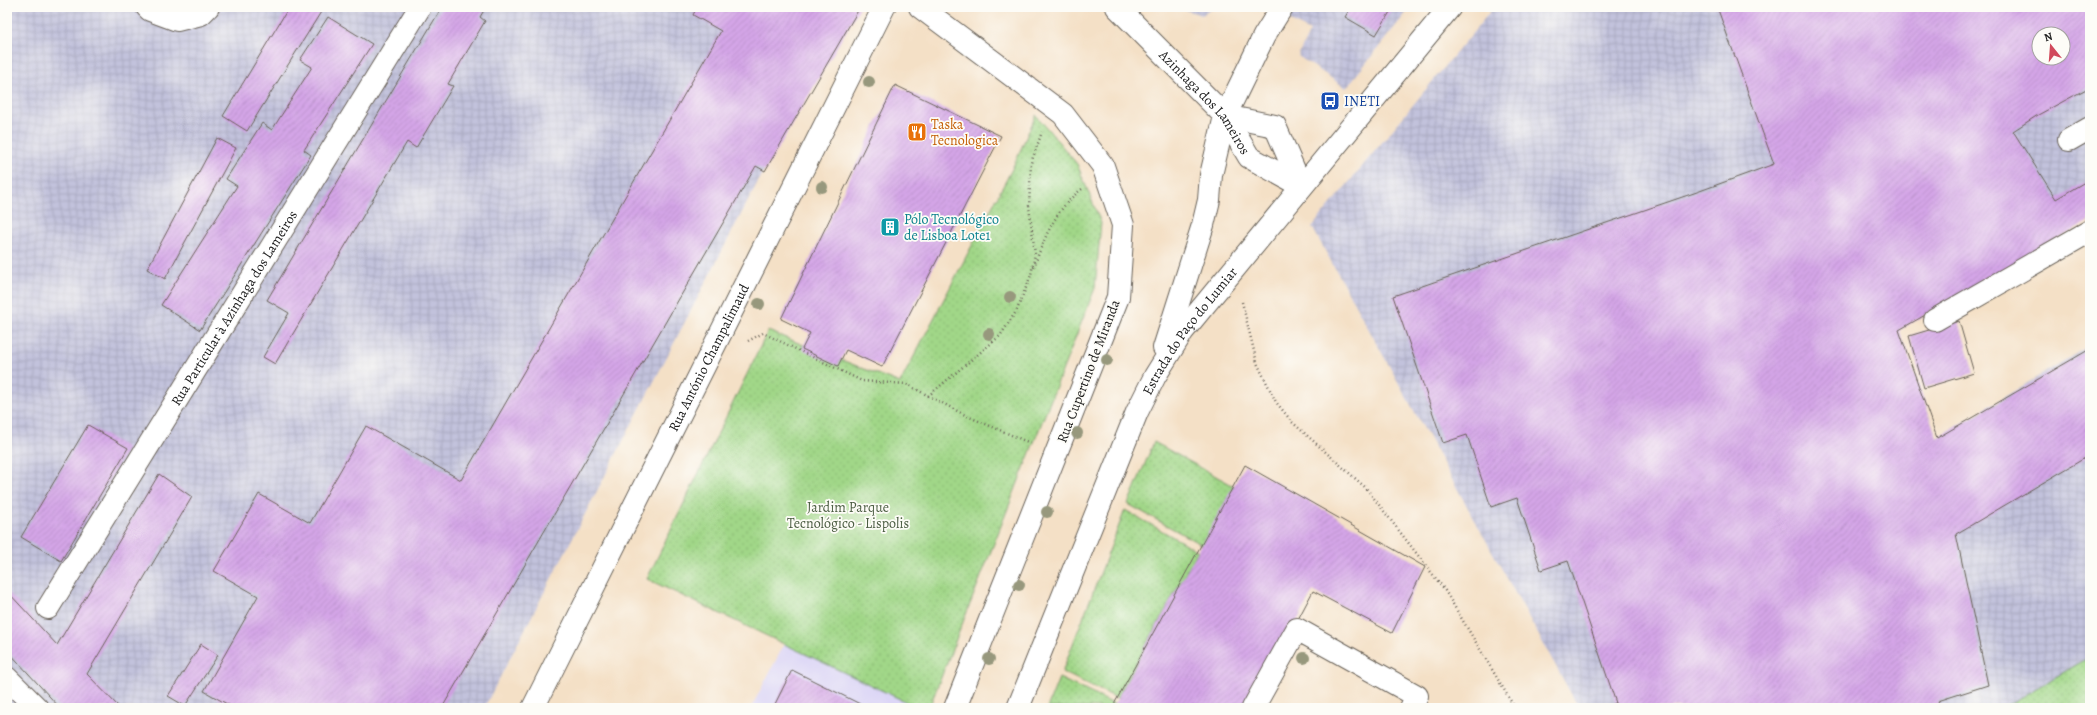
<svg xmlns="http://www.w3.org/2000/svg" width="2097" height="715" font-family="Alegreya,serif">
<defs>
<pattern id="industrial-grid" width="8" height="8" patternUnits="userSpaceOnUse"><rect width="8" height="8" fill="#c2c2dc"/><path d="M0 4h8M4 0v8" fill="none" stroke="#a6a6bc"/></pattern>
<pattern id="green-dots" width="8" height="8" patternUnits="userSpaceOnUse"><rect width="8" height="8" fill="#a1d788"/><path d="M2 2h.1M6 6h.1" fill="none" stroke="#8ab875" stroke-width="1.8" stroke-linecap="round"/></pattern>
<pattern id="building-hatch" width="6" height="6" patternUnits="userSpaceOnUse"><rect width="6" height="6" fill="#d4a5e7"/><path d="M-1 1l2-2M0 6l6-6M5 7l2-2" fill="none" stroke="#b58dc6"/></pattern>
</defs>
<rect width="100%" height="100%" fill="#fdfcf7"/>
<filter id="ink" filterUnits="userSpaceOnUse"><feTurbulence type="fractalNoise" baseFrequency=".025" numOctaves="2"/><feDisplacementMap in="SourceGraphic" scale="8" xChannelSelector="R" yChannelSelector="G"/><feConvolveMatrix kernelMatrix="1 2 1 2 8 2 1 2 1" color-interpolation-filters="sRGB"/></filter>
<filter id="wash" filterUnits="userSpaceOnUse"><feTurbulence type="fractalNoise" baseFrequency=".012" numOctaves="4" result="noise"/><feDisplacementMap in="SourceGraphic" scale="16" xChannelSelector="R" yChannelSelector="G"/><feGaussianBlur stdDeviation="0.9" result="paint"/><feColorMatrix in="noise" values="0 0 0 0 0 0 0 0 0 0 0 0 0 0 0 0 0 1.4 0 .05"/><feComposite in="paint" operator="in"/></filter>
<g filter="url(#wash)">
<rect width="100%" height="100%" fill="#f4e0c6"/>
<path fill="#dcd6f6" d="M785,643L919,708H751Z"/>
<path fill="url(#industrial-grid)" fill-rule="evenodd" d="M7,7H849L484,708H9L7,706Z
M1175,7H1215L1202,15Z
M1263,7H1411L1346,88L1298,56L1310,31Z
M1494,7H2090V214L1899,330L1937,438L2090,345V708H1579L1312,227ZM2039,34H2063V58H2039Z"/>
<path fill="url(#green-dots)" stroke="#5e7a52" d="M1036,115L1077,164L1101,223L1095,288L929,708H919L647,579L768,331L900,383L1012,169Z
M1154,442L1234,486L1202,545L1128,504Z
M1125,510L1198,551L1117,698L1062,672Z
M2090,657V708H2002Z
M1059,678L1114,704L1112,708H1047Z"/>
<g id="blocks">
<path fill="url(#building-hatch)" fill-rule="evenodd" d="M289,7H324L247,131L223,116Z
M442,7H486L480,17L485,21L448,84L453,86L416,148L407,142L275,364L263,357L289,313L267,300Z
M697,7H860L765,171L756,166L442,708H234L204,691L258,596L214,571L259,494L310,523L366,426L461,480L721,31L693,15Z
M1351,7H1393L1376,35L1345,17Z
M1717,7H2090V87L2038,115L2013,131L2056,199L2090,179V221L1899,330L1937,438L2090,349V455L1956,534L1988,685L1938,701L1940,705L1932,708H1603L1616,703L1568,561L1541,570L1517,498L1491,507L1467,435L1443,443L1393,296L1697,192L1774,164ZM2039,34H2063V58H2039Z
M328,17L372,44L304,150L311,155L200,330L161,305L237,186L226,179L262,123L272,130L312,67L300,60Z
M895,85L1001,136L882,367L846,350L838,366L802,349L810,333L781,319Z
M217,138L236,148L165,279L147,269Z
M1959,321L1974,373L1924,388L1909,336Z
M88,425L128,448L61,561L21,537Z
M1245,465L1425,567L1392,633L1313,591L1251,708H1112Z
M159,474L192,497L87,674L120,708H60L7,650V591L57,645Z
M201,644L218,655L185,706L168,696Z
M792,670L868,708H773Z"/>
</g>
</g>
<g filter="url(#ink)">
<use href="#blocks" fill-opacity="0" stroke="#686158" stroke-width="1"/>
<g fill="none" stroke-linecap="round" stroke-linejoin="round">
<g stroke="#686158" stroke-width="24">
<g id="minor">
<path d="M147,7L150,10L177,20L201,14L208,7"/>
<path d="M920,7L1063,114L1103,166L1123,225L1118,297L955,708"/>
<path id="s1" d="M1117,7L1225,116L1249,157L1301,186"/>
<path d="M1225,116L1275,126L1301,186"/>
<path d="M2069,140L2090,128"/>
<path d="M1935,320L2090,231"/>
<path d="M1164,348L1203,225L1209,200L1211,175L1225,116L1264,36L1282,7"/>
<path id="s2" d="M48,608L420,7"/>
<path d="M7,678L37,708"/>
<path id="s3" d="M533,708L884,7"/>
<path id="s4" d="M1018,708L1137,412L1155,376L1183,331L1450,7"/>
<path d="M1253,708L1297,629L1417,696L1411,708"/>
</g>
</g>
<path stroke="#686158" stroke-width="2.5" stroke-dasharray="1 3" stroke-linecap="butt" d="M1034,267C1044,238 1056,208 1082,189
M1242,302L1257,363L1276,402L1292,422L1366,488L1444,589L1515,708
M748,341L763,333L862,381L906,384L967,416L1030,443
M928,396L1000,336L1017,310L1031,275L1035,254L1029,207L1031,163L1042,132"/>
<use href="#minor" stroke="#fff" stroke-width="22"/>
</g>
<g fill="#97987d">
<circle cx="869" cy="82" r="6"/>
<circle cx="822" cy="187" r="6"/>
<circle cx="1010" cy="297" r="6"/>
<circle cx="759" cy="304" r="6"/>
<circle cx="989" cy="334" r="6"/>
<circle cx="1107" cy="360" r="6"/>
<circle cx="1077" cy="433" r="6"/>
<circle cx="1047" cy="512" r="6"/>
<circle cx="1019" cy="585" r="6"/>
<circle cx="1304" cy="658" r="6"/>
<circle cx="989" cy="659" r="6"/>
</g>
</g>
<defs>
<g id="bus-square" transform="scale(1)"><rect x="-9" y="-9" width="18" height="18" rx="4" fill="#1a4fb4" stroke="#fdfcf7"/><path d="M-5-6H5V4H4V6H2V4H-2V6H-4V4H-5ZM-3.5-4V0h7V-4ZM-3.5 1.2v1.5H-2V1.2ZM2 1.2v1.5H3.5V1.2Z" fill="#fff"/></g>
<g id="restaurant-square" transform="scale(1)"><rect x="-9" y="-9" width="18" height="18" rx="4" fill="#e8710a" stroke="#fdfcf7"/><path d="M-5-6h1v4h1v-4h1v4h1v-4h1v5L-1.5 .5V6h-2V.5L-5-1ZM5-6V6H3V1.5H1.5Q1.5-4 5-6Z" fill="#fff"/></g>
<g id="building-square" transform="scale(1)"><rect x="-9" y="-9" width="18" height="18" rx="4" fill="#0f9aa8" stroke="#fdfcf7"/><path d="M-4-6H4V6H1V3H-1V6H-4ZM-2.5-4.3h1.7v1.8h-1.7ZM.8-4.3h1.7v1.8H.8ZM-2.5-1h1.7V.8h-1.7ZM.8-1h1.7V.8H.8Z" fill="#fff"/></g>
</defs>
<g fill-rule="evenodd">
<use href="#bus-square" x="1330" y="101"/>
<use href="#restaurant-square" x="917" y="132"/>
<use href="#building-square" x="890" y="227"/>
</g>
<g text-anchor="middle" stroke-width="3.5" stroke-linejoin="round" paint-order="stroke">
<g font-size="14" fill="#164399" stroke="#fdfcf7" text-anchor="start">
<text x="1344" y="106">INETI</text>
</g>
<g font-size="14" fill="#1c1c1c" stroke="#fdfcf7">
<text dy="5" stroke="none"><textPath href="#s1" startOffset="130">Azinhaga dos Lameiros</textPath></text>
<text dy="5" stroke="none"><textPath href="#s2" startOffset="353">Rua Particular à Azinhaga dos Lameiros</textPath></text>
<text dy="5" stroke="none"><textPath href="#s4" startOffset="416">Estrada do Paço do Lumiar</textPath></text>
<text dy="5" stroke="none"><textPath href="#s3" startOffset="392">Rua António Champalimaud</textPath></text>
<text transform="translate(1088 371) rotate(-69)" y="5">Rua Cupertino de Miranda</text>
</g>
<g font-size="14" fill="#c56008" stroke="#fdfcf7" text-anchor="start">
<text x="931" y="129">Taska<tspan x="931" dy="16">Tecnologica</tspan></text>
</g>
<g font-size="14" fill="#0d838f" stroke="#fdfcf7" text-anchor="start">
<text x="904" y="224">Pólo Tecnológico<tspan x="904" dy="16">de Lisboa Lote1</tspan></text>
</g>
<g font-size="14" fill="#4b5d42" stroke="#fdfcf7">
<text x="848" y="512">Jardim Parque<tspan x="848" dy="16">Tecnológico - Lispolis</tspan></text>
</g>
</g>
<rect width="2097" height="715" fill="none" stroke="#fdfcf7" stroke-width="24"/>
<g transform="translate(2051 46) rotate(343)"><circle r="19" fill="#fdfcf7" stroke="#a3a29f"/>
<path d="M0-3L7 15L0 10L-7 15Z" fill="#d1495b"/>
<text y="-6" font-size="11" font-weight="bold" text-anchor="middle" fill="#1c1c1c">N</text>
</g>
</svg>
